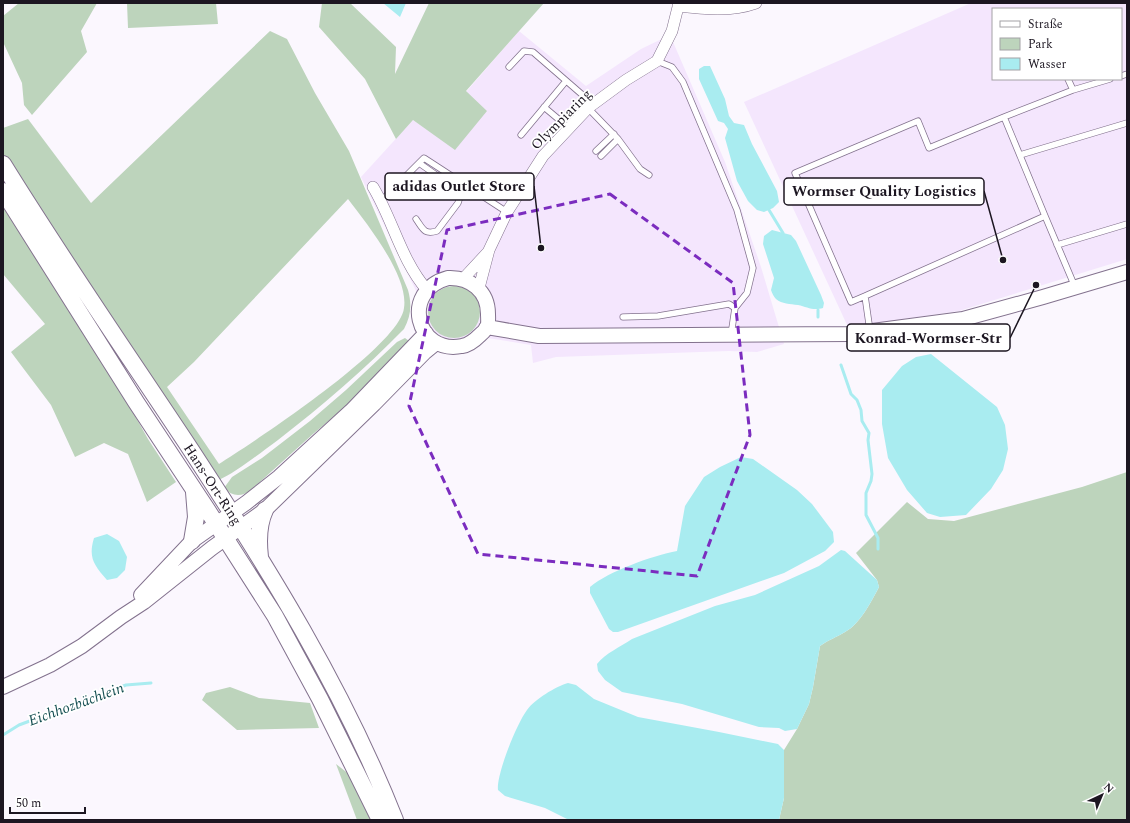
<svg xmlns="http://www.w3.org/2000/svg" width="1130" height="823" font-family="Spectral,serif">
<rect width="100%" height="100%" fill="#fbf7fe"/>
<path fill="#f4e6fd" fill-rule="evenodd" d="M971,3H1127V259L959,311L848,327L744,102ZM993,9H1121V79H993Z
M519,31L586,86L641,49L670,35L725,162L761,267L784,344L757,352L729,351L556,357L533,363L531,345L488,338L481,340L466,349L420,328L417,293L361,177L413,120L455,149L466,92Z"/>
<path fill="#bdd4bc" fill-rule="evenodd" d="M19,3H97L81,31L87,52L32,115L24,105L22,83L3,42V16Z
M127,3H216L218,24L128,28Z
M322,3H350L396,47L395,74L429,3H544L466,91L487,111L455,150L413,120L396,139L365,79L319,27Z
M270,31L287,39L315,93L349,151L408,290C412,304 411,316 404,329C365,369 322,406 278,440C260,453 237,472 217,481L29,198L3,155V128L28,119L91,203ZM348,199C367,224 409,276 404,308C400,346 254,442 219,464L167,387L194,362Z
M3,201L134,414L148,439L176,482L147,502L128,454L104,443L75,457L51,405L11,352L45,324L3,274Z
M428 312a26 26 0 1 1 52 0a26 26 0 1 1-52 0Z
M405,338L409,341L356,398L313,434L251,490C242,497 232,497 224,488L232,477L262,458L310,421L346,390L397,342Z
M1127,472V820H779L784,798V750L797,729L809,704L813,687L820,646C828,640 837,637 845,632C860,624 871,602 879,587L877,580L856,553L907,502L928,519L954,521L1082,487Z
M230,687L259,698L310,703L319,728L237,730L202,700L206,693Z
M336,764L354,778L372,820H357Z"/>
<path fill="#a9ecf0" d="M383,3H406L400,17Z
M704,66H710L725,99L729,116L734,123L744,125L752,144L777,191L779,202L773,208L764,212L757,210L748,201L737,181L725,138L728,129L724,123L718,121L699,79V69Z
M772,230L791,235L796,241L821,295L824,303L823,308C813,311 807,307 798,305C790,304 782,304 776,299C774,297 772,293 771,290L774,278L763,244L764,236Z
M931,354L997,407L1005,425L1008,449L1003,470L991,489L966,515L940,517L927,513L907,490L888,458L882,424V390L902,366L916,357Z
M741,457L753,459L797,490L812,504L833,532L834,542L825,551L784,573L618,632H613L609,629L590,593V587C609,571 652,556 677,551L685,506L704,477L720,467Z
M107,534L119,541L127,557L125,570L117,578L107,580C94,565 88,558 94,538Z
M841,550L845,551L877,580L879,587C871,602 860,624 845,632C837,637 828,640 820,646L813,687L809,704L797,729L785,731L779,728L759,727L682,704L622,692L605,680L598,671L597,664C606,653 620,647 632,639L715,606L755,595L819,566Z
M568,683L576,685L594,699L638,717L719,732L778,744L784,750V798L779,820H569L545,808L505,796L498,790C496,775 517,723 527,710C535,699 555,687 568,683Z"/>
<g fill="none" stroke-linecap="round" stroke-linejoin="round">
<path stroke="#a9ecf0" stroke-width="3" d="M769,210L783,233
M818,310V317
M841,365L851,394L857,400L861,410L862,421L869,433L868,440L872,474L871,481L866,493V515L878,538V549
M3,735L19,725L126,685L151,683"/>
<g stroke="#83728e" stroke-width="7">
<path id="service" d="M657,61L672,67L683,82L737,210L753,268L747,293L735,308L731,335
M509,67L524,51L533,52L593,104
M1121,76L1127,74
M1068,79L1073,90
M544,107L569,128
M588,108L618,139L640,169L649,175
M521,135L566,81
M596,151L614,134
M1020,155L1127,123
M601,156L618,139
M381,201L424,158L507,212
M1045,216L1004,117L1073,90L1110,79
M416,219C423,229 424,235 437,231L458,203L461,194L459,191L419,163
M1057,245L1127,224
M865,296L851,302L795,173L918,121L929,148L1004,117
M623,317L658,316L729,304L735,308
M870,331L865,296L1045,216L1075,287"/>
</g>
<g stroke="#83728e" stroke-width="12">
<path id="minor" d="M678,6C704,9 731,12 756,3
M373,187C393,220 401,260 427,290
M463,279L488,252
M479,288L489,250L507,212L543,156L588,108L626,80L657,61L672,31L679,3"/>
</g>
<g stroke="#83728e" stroke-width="16">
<path id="tertiary" d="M448,278C470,277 488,291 488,314C488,318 489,325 486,328C485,331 482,333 480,335C475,340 469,345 462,346C416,355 400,291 448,278Z
M487,327L539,336L850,334L963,319L1043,297L1127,272
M141,595L192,541L246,503L279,477L351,411L426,333
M3,687L50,665L82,646L121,617L144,602L212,548L265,510L374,404L425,352L436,343"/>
</g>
<g stroke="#83728e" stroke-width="18">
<path id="secondary" d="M3,164C63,261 128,355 191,450C268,568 343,688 395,820
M3,191L136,402L208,511L275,616L320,699L380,820
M192,541L196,517L194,492
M260,557C258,540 258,525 265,510"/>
</g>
<use href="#service" stroke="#fff" stroke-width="5.5"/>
<use href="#minor" stroke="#fff" stroke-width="11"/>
<use href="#tertiary" stroke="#fff" stroke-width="14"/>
<use href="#secondary" stroke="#fff" stroke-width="16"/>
</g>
<path fill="none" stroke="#7b2cbf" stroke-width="3" stroke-dasharray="8 5" stroke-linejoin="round" d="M610,194L733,283L750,435L697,576L478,554L409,406L447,230Z"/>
<g text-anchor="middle" stroke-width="3.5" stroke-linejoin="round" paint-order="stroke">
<g font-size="14" fill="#1c1621" stroke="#fff">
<text transform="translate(561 119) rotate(-45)" y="5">Olympiaring</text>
<text transform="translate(213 484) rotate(57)" y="5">Hans-Ort-Ring</text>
</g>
<g font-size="15" font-style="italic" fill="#144e51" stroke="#fff">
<text transform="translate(76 704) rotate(-20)" y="5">Eichhozbächlein</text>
</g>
</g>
<path fill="none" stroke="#1c1621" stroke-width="1.5" d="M541 248L534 186M1003 260L984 191M1036 285L1010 338"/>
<g fill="#1c1621" stroke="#fff" stroke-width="1.5">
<circle cx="541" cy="248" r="4"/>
<circle cx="1003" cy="260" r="4"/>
<circle cx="1036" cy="285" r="4"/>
</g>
<g fill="#fff" stroke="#1c1621" stroke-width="1.5">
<rect x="385" y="173" width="149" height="27" rx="4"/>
<rect x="784" y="178" width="200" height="27" rx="4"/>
<rect x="847" y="324" width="163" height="27" rx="4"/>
</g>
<g font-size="15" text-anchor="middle" font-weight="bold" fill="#1c1621">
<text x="459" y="191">adidas Outlet Store</text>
<text x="884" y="196">Wormser Quality Logistics</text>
<text x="928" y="343">Konrad-Wormser-Str</text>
</g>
<rect width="1130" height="823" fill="none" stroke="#1c1621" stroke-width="8"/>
<rect x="992" y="8" width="130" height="72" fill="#ffffff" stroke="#a4a2a6"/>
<rect x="1000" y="21" width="20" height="6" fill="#ffffff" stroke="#a4a2a6"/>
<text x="1028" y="28" font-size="12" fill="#1c1621">Straße</text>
<rect x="1000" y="38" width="20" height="12" fill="#bdd4bc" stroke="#a4a2a6"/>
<text x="1028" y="48" font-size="12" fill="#1c1621">Park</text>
<rect x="1000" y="58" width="20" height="12" fill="#a9ecf0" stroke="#a4a2a6"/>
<text x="1028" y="68" font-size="12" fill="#1c1621">Wasser</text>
<g transform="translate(1102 795) rotate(44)" stroke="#ffffff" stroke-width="3" paint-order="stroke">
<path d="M0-3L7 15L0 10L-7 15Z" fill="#1c1621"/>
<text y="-6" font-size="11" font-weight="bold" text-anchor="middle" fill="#1c1621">N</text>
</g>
<path d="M10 807v6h75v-6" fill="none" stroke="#1c1621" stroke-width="2"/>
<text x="16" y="807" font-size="12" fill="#1c1621" stroke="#ffffff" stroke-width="3" paint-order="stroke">50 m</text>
</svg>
